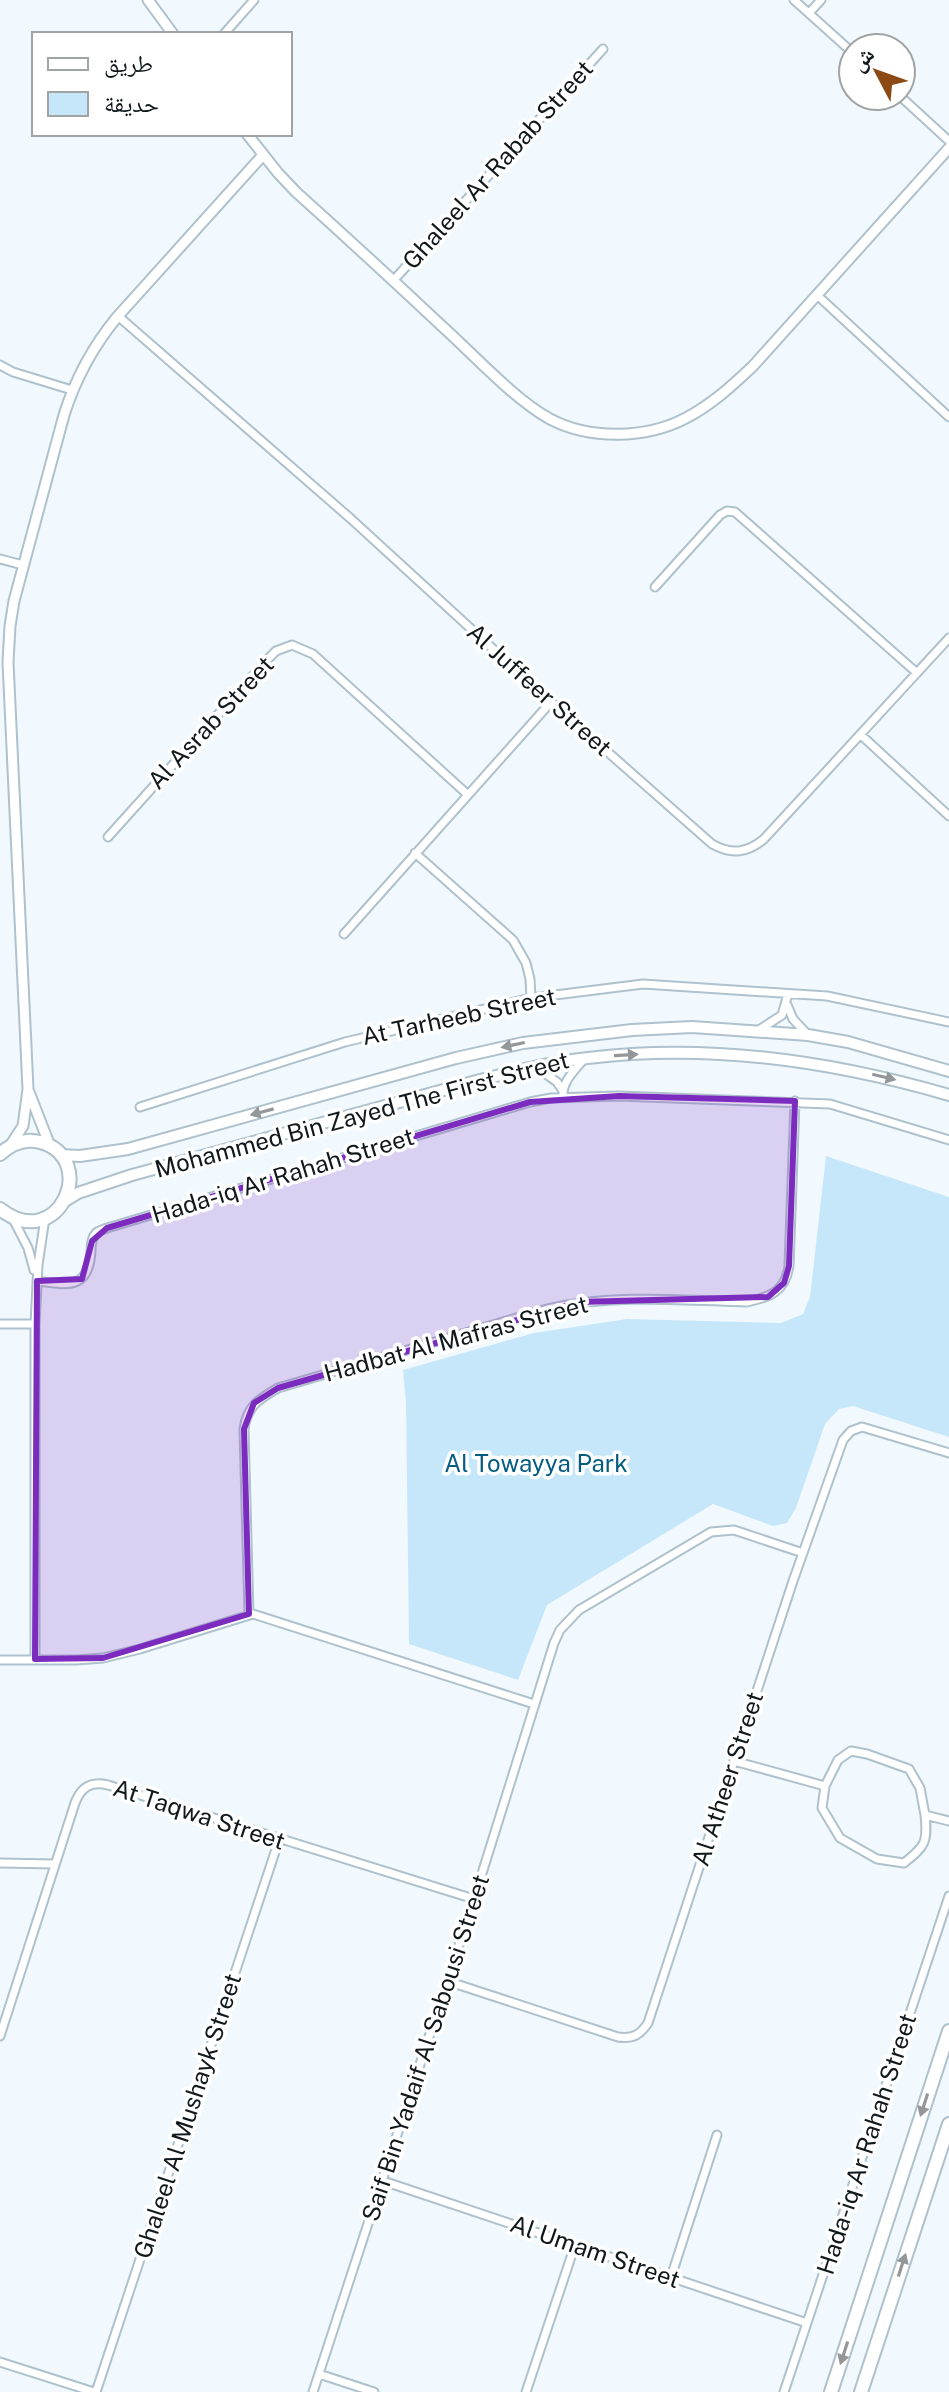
<svg xmlns="http://www.w3.org/2000/svg" width="949" height="2392" font-family="'Public Sans','Noto Naskh Arabic',sans-serif">
<rect width="100%" height="100%" fill="#f2f9fe"/>
<path fill="#c6e7fa" d="M826,1156L949,1197V1437L853,1406L839,1409L825,1424L796,1508L787,1523L773,1526L713,1504L547,1605L518,1680L409,1644L406,1403L403,1370L534,1333L627,1319L781,1323L803,1314L810,1297Z"/>
<g fill="none" stroke-linecap="round" stroke-linejoin="round">
<g stroke="#aec1cc" stroke-width="11">
<path id="minor" d="M794,0L853,53
M809,13L821,0
M224,34L254,0
M900,96L949,141
M393,281L603,49
M817,295L949,417
M118,316L350,518L551,702L712,844C732,855 747,853 764,839L949,638
M0,365L13,372L72,390
M0,559L23,565
M655,587L720,515L727,511L735,512L917,673
M861,735L949,816
M108,837L267,660L276,651L292,645L313,654L467,794
M415,853L513,940L526,963L530,979L531,998
M344,934L551,702
M787,1005L793,1019L808,1035
M759,1030L782,1015L788,994
M536,1067L557,1082L563,1091
M563,1097C562,1081 575,1070 585,1058
M140,1107L345,1042L531,998L643,984L827,996L949,1022
M12,1217L28,1248L34,1270
M37,1281C68,1285 89,1290 91,1251C91,1246 91,1238 96,1233C99,1230 103,1230 107,1228L530,1102L551,1098L619,1096L830,1104L949,1140
M0,1324H35
M249,1614L244,1429C247,1406 259,1399 278,1388L547,1309C613,1294 680,1300 747,1302C770,1297 785,1292 789,1266L795,1101
M35,1659V1324L38,1265L45,1218
M0,1660H76L103,1658L140,1649L253,1614L534,1704
M734,1761L825,1786L838,1760L851,1751L867,1754L909,1769L920,1788L925,1815L949,1821
M825,1786L822,1808L840,1838L877,1859L904,1863C925,1846 928,1843 925,1815
M0,1863L55,1864
M447,1981L618,2037C633,2039 640,2035 648,2023L793,1581L843,1440L851,1431L862,1427L949,1453
M0,2036L75,1803C81,1787 91,1781 108,1785L474,1899
M383,2181L807,2323
M671,2277L717,2135
M0,2362L94,2392
M319,2374L374,2392
M96,2392L279,1840
M313,2392L474,1899L554,1643L560,1630L579,1610L711,1532L734,1530L803,1553
M526,2392L575,2245
M784,2392L949,1896"/>
</g>
<g stroke="#aec1cc" stroke-width="13">
<path id="tertiary" d="M148,0L173,34
M247,134L278,173L296,192C346,237 395,282 444,328C475,356 514,399 550,419C590,440 646,439 686,418C711,405 732,386 753,366L949,148
M29,1092L50,1146
M10,1146L23,1126L28,1089L8,662L10,626L14,601L64,415C76,377 93,346 118,316L263,155"/>
</g>
<g stroke="#aec1cc" stroke-width="14">
<path id="secondary" d="M60,1155L80,1156L128,1149L456,1058L523,1043L632,1030L692,1027L808,1035L848,1042L949,1071
M65,1201L78,1193L132,1175L480,1080C516,1071 551,1062 588,1058C709,1043 832,1061 949,1095"/>
</g>
<g stroke="#aec1cc" stroke-width="16">
<path id="primary" d="M0,1154C11,1144 25,1138 40,1142C100,1158 59,1255 0,1209
M831,2392L949,2031
M861,2392L949,2124"/>
</g>
<use href="#minor" stroke="#fff" stroke-width="7"/>
<use href="#tertiary" stroke="#fff" stroke-width="9"/>
<use href="#secondary" stroke="#fff" stroke-width="10"/>
<use href="#primary" stroke="#fff" stroke-width="12"/>
</g>
<defs><path id="oneway-solid" d="M-6-.8H1V-3.2L6.5 0L1 3.2V.8H-6Z" transform="scale(2)"/></defs>
<g fill="#949799">
<use href="#oneway-solid" transform="translate(513 1045) rotate(168)"/>
<use href="#oneway-solid" transform="translate(626 1055) rotate(-3)"/>
<use href="#oneway-solid" transform="translate(884 1077) rotate(13)"/>
<use href="#oneway-solid" transform="translate(262 1112) rotate(165)"/>
<use href="#oneway-solid" transform="translate(924 2105) rotate(108)"/>
<use href="#oneway-solid" transform="translate(902 2265) rotate(-72)"/>
<use href="#oneway-solid" transform="translate(844 2353) rotate(108)"/>
</g>
<path fill="#7b2cbf" fill-opacity="0.2" stroke="#7b2cbf" stroke-width="6" stroke-linejoin="round" d="M619,1096L795,1101L789,1266L784,1283L768,1297L580,1302L278,1388L254,1403L244,1429L249,1614L103,1658L35,1659L37,1281L82,1279L92,1241L107,1228L530,1102Z"/>
<g text-anchor="middle" stroke-width="7" stroke-linejoin="round" paint-order="stroke">
<g font-size="24" fill="#11181c" stroke="#fff">
<text transform="translate(498 165) rotate(-48)" y="8">Ghaleel Ar Rabab Street</text>
<text transform="translate(539 690) rotate(42)" y="8">Al Juffeer Street</text>
<text transform="translate(211 723) rotate(-47)" y="8">Al Asrab Street</text>
<text transform="translate(459 1017) rotate(-12)" y="8">At Tarheeb Street</text>
<text transform="translate(362 1115) rotate(-15)" y="8">Mohammed Bin Zayed The First Street</text>
<text transform="translate(283 1176) rotate(-17)" y="8">Hada-iq Ar Rahah Street</text>
<text transform="translate(456 1339) rotate(-15)" y="8">Hadbat Al Mafras Street</text>
<text transform="translate(728 1779) rotate(-72)" y="8">Al Atheer Street</text>
<text transform="translate(199 1815) rotate(18)" y="8">At Taqwa Street</text>
<text transform="translate(426 2048) rotate(-72)" y="8">Saif Bin Yadaif Al Sabousi Street</text>
<text transform="translate(188 2116) rotate(-72)" y="8">Ghaleel Al Mushayk Street</text>
<text transform="translate(867 2144) rotate(-72)" y="8">Hada-iq Ar Rahah Street</text>
<text transform="translate(595 2252) rotate(19)" y="8">Al Umam Street</text>
</g>
<g font-size="24" fill="#055c81" stroke="#fff">
<text x="536" y="1472">Al Towayya Park</text>
</g>
</g>
<rect x="32" y="32" width="260" height="104" fill="#ffffff" stroke="#a0a3a4" stroke-width="2"/>
<rect x="48" y="58" width="40" height="12" fill="#ffffff" stroke="#a0a3a4" stroke-width="2"/>
<text x="104" y="72" font-size="24" fill="#11181c">طريق</text>
<rect x="48" y="92" width="40" height="24" fill="#c6e7fa" stroke="#a0a3a4" stroke-width="2"/>
<text x="104" y="112" font-size="24" fill="#11181c">حديقة</text>
<g transform="translate(877 72) rotate(311)"><circle r="38" fill="#ffffff" stroke="#a0a3a4" stroke-width="2"/>
<path d="M0-6L14 30L0 20L-14 30Z" fill="#8b4a15"/>
<text y="-12" font-size="22" font-weight="bold" text-anchor="middle" fill="#11181c">ش</text>
</g>
</svg>
